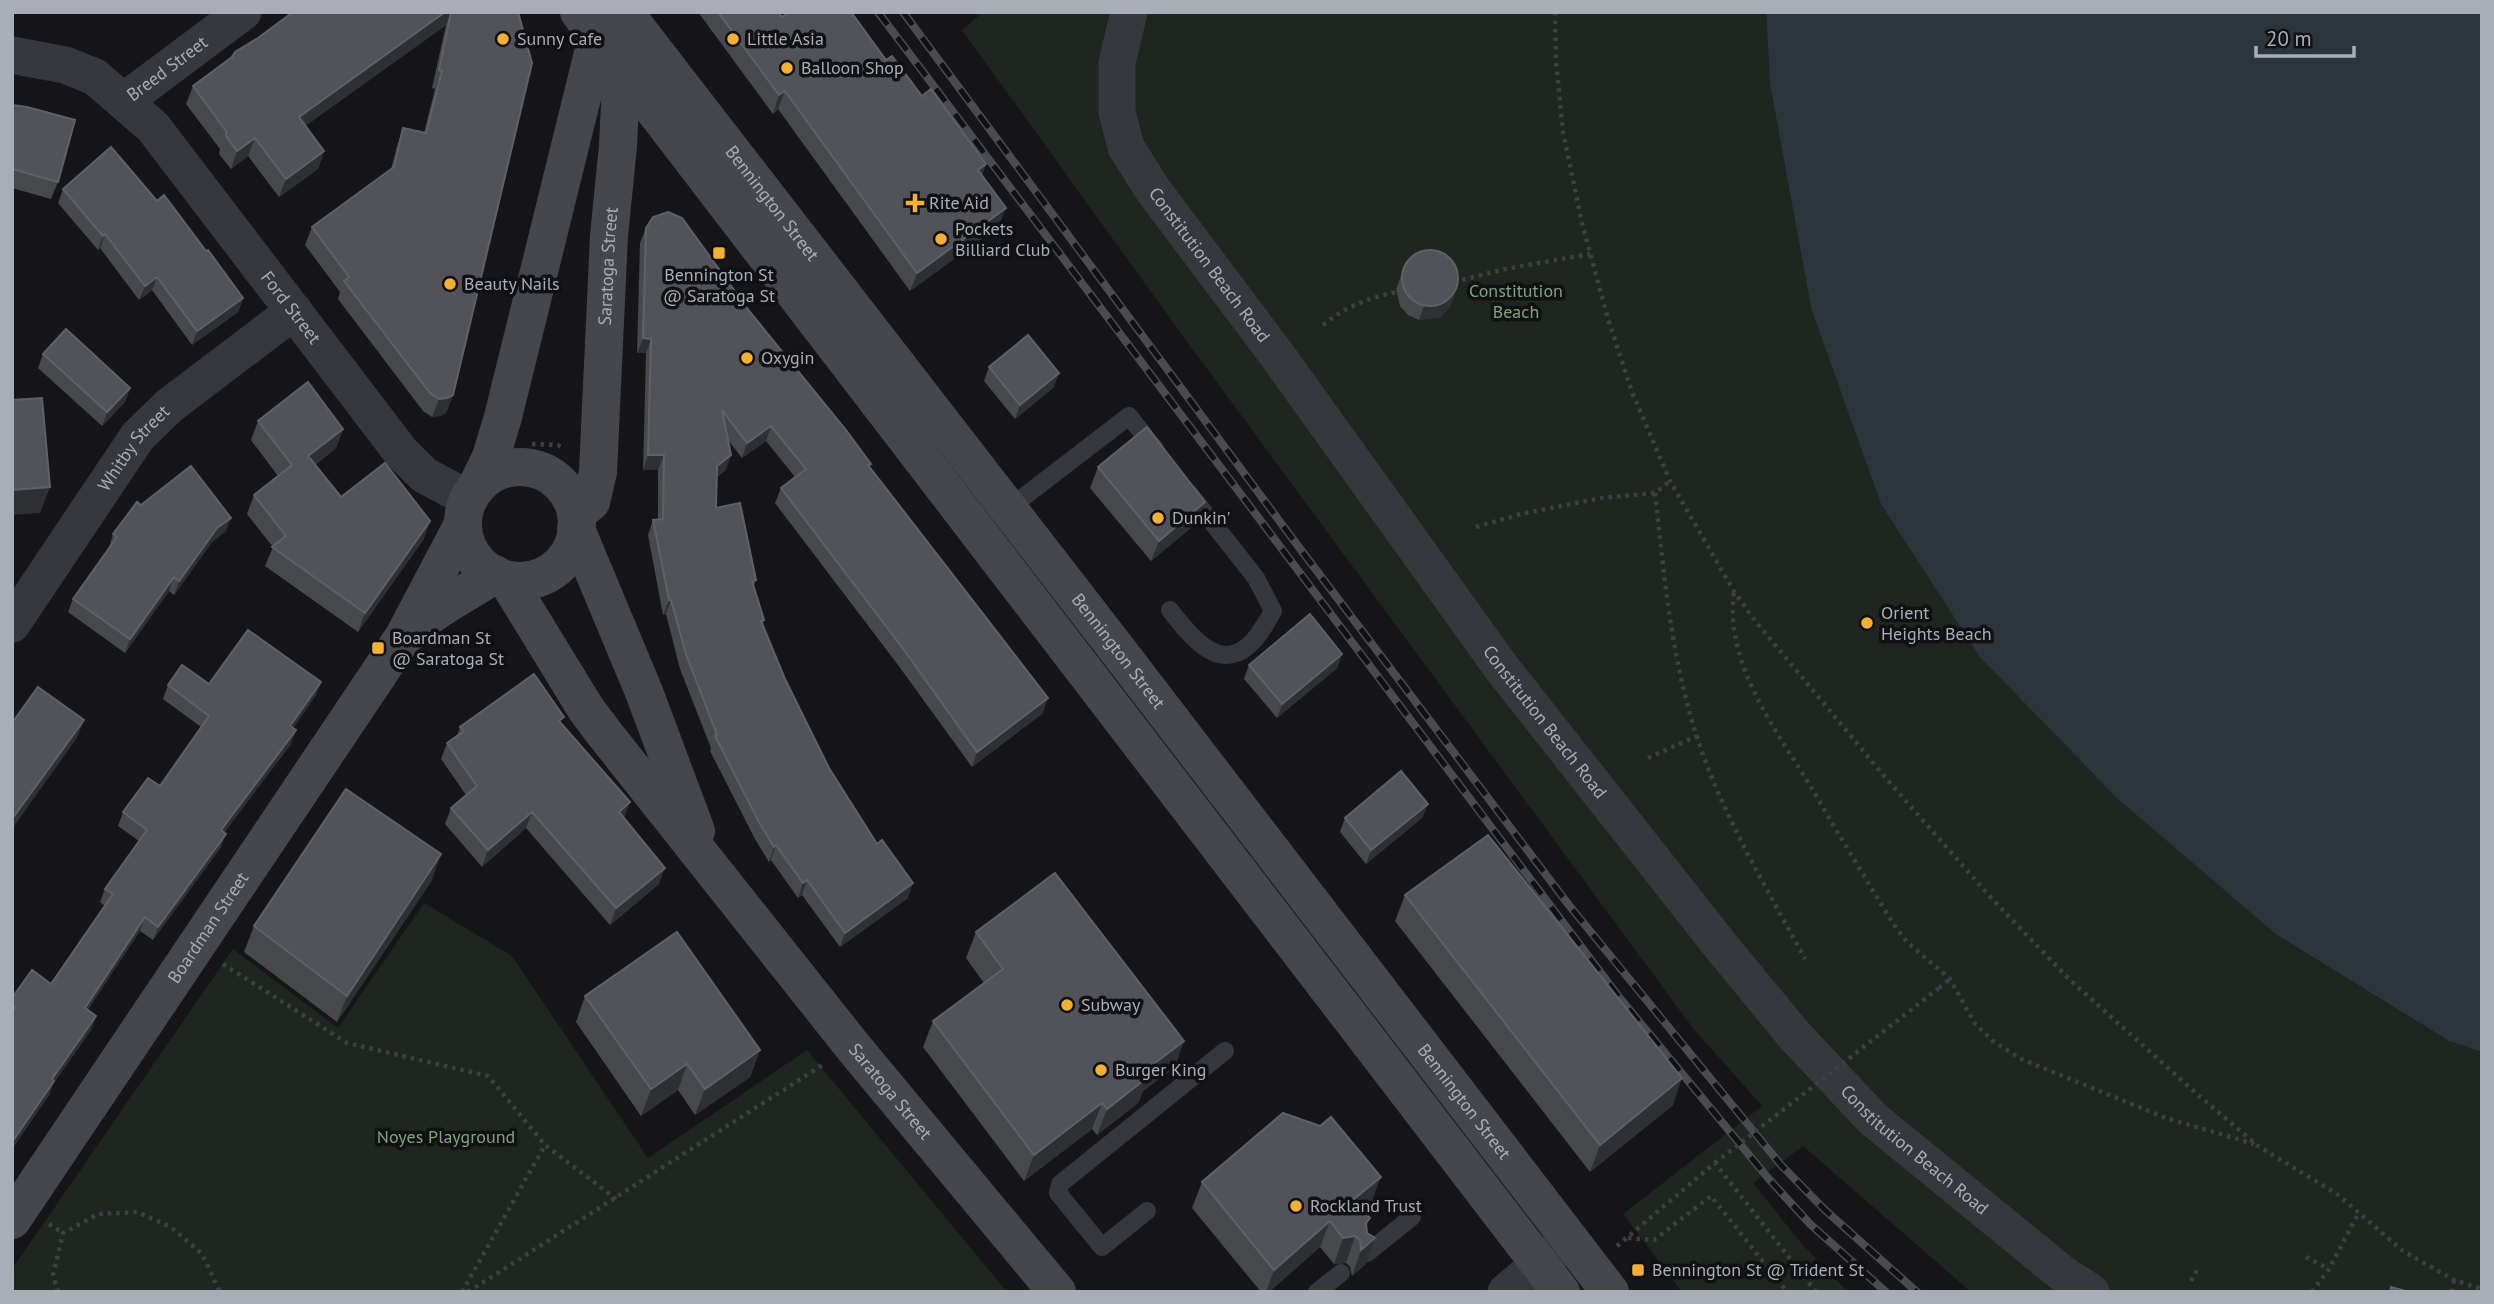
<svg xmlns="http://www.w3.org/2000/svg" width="2494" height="1304" font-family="'PT Sans',sans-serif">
<rect width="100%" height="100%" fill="#161618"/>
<path fill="#1e261f" d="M983,12H1766L1770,84L1811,308L2277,935L2449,1041L2482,1052V1292H1971L1803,1146L1753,1183L1802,1244L1848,1292H1682L1623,1214L1762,1106L1692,1027L1182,335L962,30Z
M424,903L512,956L648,1158L807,1050L1007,1292H12V1269L233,949L338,1028Z"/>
<path fill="#2c353c" d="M1766,12H2482V1052L2449,1041L2277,935L2118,799L1980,657L1881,504L1811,308L1770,84Z"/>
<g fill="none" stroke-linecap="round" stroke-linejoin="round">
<path stroke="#3d3f44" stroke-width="4.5" stroke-dasharray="3.5 5" stroke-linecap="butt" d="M1555,12L1556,60L1563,132L1582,223L1608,319L1632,392L1670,481L1735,593L1756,622L1890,783L1993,900L2070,980L2197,1094L2258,1146L2337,1194L2403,1251L2454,1280L2482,1289
M1454,282L1505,269L1590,254
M1323,325C1346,306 1371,297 1401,291
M532,444L558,445L564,449
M1655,493C1664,574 1671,656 1696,734C1721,813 1766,887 1805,959
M1476,527L1521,514L1601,498L1655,493L1670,481
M1734,593C1724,665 1779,734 1814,792C1840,837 1867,881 1894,925L1907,942L1950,979L1975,1024L1993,1041L2021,1059L2166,1118L2254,1144
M1648,758L1697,736
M223,964L347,1043L488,1076L545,1145L616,1199
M1939,988L1950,979
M49,1224L63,1233
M1628,1238L1654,1240L1711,1196L1787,1292
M1617,1246L1715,1163L1816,1292
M2306,1257L2329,1269
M2191,1281L2197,1270
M58,1292L53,1275L63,1233L98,1214L137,1212L171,1227L202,1254L220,1292
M462,1292L545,1145
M468,1292L824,1064
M2312,1292L2329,1269L2358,1214
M2452,1292L2454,1280"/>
<path stroke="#37383d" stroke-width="18" d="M1008,509L1129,416L1155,449
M1170,610C1187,632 1217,673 1248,646C1259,637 1266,623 1273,611L1256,578L1189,493
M1147,1211L1102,1247L1058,1193L1060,1184L1225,1051
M1367,1253L1412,1217
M1317,1292L1341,1273"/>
<g stroke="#37383d" stroke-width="37">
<path id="s1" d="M1129,12L1117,63V112L1126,147L1153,190L1277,355L1501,667L1724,950L1795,1036L1873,1119L2063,1274L2091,1292"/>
<path id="s2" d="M12,55L65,65L95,77L153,127L401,452L424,475L469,499"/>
<path id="s3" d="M124,101L243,12"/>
<path id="s4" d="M12,624L138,436L169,406L294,311"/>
<path d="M1506,1292L1563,1244"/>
</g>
<g stroke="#45474d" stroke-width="38">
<path d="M579,12L1561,1292"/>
<path id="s5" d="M624,12L1116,648L1610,1292"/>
<circle cx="520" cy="524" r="57"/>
<path d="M476,488L491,457L503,417L601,21"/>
<path id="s6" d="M576,514L591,502L598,472L609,236L618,146L622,59"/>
<path d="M576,529L644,692L696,831"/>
<path id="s7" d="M507,580L586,709L604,733L854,1048L1057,1292"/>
<path d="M409,633C434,608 467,594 495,574"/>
<path id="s8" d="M12,1220L404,636L463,524"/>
</g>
<g stroke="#4a4c52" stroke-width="8">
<path id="rail" d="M878,12L1619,997L1768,1178L1810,1224L1886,1292
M903,12L1289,534L1568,904L1781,1165L1825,1210L1917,1292"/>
</g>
<use href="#rail" stroke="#111113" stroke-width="5" stroke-dasharray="16" stroke-linecap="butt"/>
<path stroke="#3d3f44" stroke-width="4.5" stroke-dasharray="3.5 5" stroke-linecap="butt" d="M1715,1163L1939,988"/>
</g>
<path fill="#47494d" d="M293,12H518L453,395L446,413L440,416L432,417L423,411L338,299L340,292L305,245L312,227L391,169L397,146L403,128L424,133L435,89L432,88L446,25L305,126L324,151L318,169L279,197L248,156L231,169L219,154L220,149L186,104L193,86Z
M698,12H778L782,17L886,60L922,96L986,164L982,175L999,226L910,291L778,109L773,114Z
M12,105L58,182L51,199L12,188Z
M63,189L157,201L206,251L243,298L238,312L192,345L152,290L139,300L100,248L98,250L58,203Z
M646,228L750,312L871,464L870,467L1043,713L972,767L898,665L775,503L781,488L795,477L766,441L742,458L728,440L726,470L717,477L716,508L756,580L754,586L764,620L763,624L785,679L829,768L908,898L840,947L802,895L798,898L771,860L769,862L755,839L710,751L711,748L680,669L666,614L663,615L648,535L653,520H658V470H643L646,353H637L640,243Z
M1407,261L1454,297L1449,308L1440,317L1419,320L1408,315L1400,306L1396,289Z
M43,354L130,388L125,402L102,426L38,368Z
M989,367L1054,387L1015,419L984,381Z
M258,421L343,429L336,448L315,465L341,497L430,521L423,540L358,632L265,566L273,547L247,514L254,495L278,476L251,440Z
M1098,467L1205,502L1198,522L1151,561L1090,488Z
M141,505L226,531L212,542L174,595L169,591L125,653L68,612L73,599L109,548L113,534Z
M1342,654L1337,668L1277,718L1244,679L1249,665Z
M209,684L316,695L293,728L291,744L224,832L221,847L153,940L140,931L87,1010L96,1016L91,1030L53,1084L49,1095L12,1149V998L51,984L105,906L100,902L105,889L139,841L118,826L123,812L160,786L201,727L163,699L168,685Z
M562,724L624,818L659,884L610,925L526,828L482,867L445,824L451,808L466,795L441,759L447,743L457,736L460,727Z
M1423,817L1366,864L1340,832L1345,818Z
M432,880L337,1022L244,952L254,926Z
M1405,895L1673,1105L1590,1172L1395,921Z
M976,932L1175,1067L1143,1091L1138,1103L1097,1135L1092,1129L1024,1181L923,1047L933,1021L984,983L966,958Z
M585,996L760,1050L750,1077L695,1115L678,1090L641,1116L576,1022Z
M1202,1182L1371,1203L1363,1210L1370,1218L1366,1226V1264L1352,1276L1350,1267L1346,1263L1334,1264L1320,1247L1269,1292H1261L1192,1208Z"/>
<path fill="#2f3033" d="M445,12H451L446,25L292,135L299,117Z
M785,91L778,109L773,114L779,95Z
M255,138L248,156L231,169L237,151Z
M324,151L318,169L279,197L286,179Z
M986,164L979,182L978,170Z
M1006,208L999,226L910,291L917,273Z
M105,234L100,248L98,250L103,236Z
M157,277L152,290L139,300L145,286Z
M1459,284L1449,308L1440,317L1419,320L1424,306Z
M243,298L238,312L192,345L197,331Z
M643,338L651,339L646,353H637Z
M1059,373L1054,387L1015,419L1020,405Z
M130,388L125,402L102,426L107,412Z
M453,395L446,413L440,416L432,417L439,399Z
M771,426L766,441L742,458L747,443Z
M343,429L336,448L301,475L308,456Z
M648,455H664L658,470H643Z
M731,455L726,470L712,481L717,466Z
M50,487L40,513L12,515V490Z
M1205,502L1198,522L1151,561L1159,541Z
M231,518L226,531L212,542L174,595L179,581L217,528Z
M430,521L423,540L358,632L365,613Z
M174,577L169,591L125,653L130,639Z
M669,600H671L666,614L663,615Z
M1342,654L1337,668L1277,718L1282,704Z
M321,682L316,695L285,740L290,726Z
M1048,698L1043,713L972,767L977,752Z
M84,720L77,738L12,829V819Z
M296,730L291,744L216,844L221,830Z
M630,802L624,819L619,812Z
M1428,804L1423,817L1366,864L1371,850Z
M532,812L526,828L482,867L488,850Z
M226,834L221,847L153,940L158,927Z
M776,845L771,860L769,862L774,847Z
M441,854L432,880L337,1022L347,996Z
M665,868L659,884L610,925L616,908Z
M807,880L802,895L798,898L803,883Z
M913,883L908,898L840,947L845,933Z
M145,917L140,931L80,1022L85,1008Z
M96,1016L91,1030L53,1084L49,1095L12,1149V1142L52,1079Z
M1184,1041L1175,1067L1143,1091L1138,1103L1097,1135L1107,1109L1143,1072Z
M760,1050L750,1077L695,1115L705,1089Z
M687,1064L678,1090L641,1116L651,1089Z
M1682,1078L1673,1105L1590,1172L1600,1145Z
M1102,1103L1092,1129L1024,1181L1034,1155Z
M1381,1177L1371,1203L1344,1225L1354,1199Z
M1330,1221L1320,1247L1269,1292H1266L1274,1270Z
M1355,1236L1346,1263L1334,1264L1343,1238Z
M1375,1238L1366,1264L1352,1276L1361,1250Z"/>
<path fill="#525359" stroke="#5f6168" stroke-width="2" d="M293,12H445L299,117L324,151L286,179L255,138L237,151L226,136V131L193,86L232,57L235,52L258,38Z
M451,12H518L532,63L453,395L447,398L439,399L430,393L344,281L349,277L312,227L394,167L403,128L426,133L442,71L439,70Z
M718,12H778L782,17L789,12H851L886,60L892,56L922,96L931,89L986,164L978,170L1006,208L917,273L785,91L779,95Z
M12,105L27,107L75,120L58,182L12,169Z
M111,147L157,201L164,195L206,251L208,250L243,298L197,331L157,277L145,286L105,234L103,236L63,189Z
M668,212L682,218L750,312L846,430L871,464L868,465L1048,698L977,752L904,650L781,488L806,469L771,426L747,443L722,410L731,455L717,466L716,508L740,503L756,580L752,581L764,620L761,621L785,679L829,768L877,844L882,840L913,883L845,933L807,880L803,883L776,845L774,847L760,824L715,736L717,735L686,654L671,600H669L653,520L663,519L664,455H648L651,339L643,338L646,228L653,217Z
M1402 278a28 28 0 1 1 56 0a28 28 0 1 1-56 0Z
M66,329L130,388L107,412L43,354Z
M1028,335L1059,373L1020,405L989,367Z
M308,382L343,429L308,456L341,497L385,463L430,521L365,613L272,547L286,536L254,495L292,465L258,421Z
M42,398L50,487L12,490V400Z
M1147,427L1205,502L1159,541L1098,467Z
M191,466L231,518L217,528L179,581L174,577L130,639L73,599L117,537L113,534L137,502L141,505Z
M1310,614L1342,654L1282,704L1249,665Z
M248,630L321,682L290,726L296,730L221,830L226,834L158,927L145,917L85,1008L96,1016L52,1079L54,1081L12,1142V1011L15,1008L12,1006V998L32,970L51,984L113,894L105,889L147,830L123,812L148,778L160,786L209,716L168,685L182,665L209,684Z
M534,674L564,717L559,721L630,802L619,812L665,868L616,908L532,812L488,850L451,808L477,786L447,743L464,731L460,727Z
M38,687L84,720L12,819V723Z
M1401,771L1428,804L1371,850L1345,818Z
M346,789L441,854L347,996L254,926Z
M1488,835L1682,1078L1600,1145L1405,895Z
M1055,873L1184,1041L1143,1072L1148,1077L1107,1109L1102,1103L1034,1155L933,1021L1003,969L976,932Z
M677,932L760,1050L705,1089L687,1064L651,1089L585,996Z
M1283,1113L1320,1126L1331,1117L1381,1177L1354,1199L1370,1218L1366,1223L1367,1233L1375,1238L1361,1250L1360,1240L1355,1236L1343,1238L1330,1221L1274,1270L1202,1182Z
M2391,1287L2409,1292H2390Z"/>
<g fill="#f2b134" stroke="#111113" stroke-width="2.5">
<circle cx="503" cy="39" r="7"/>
<circle cx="733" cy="39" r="7"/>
<circle cx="787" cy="68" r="7"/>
<path d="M911.5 192.5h7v7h7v7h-7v7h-7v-7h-7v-7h7z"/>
<circle cx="941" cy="239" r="7"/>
<rect x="712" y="246" width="14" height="14" rx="3.5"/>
<circle cx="450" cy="284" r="7"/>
<circle cx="747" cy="358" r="7"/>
<circle cx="1158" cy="518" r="7"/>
<circle cx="1867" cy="623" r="7"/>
<rect x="371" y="641" width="14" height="14" rx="3.5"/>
<circle cx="1067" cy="1005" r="7"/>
<circle cx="1101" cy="1070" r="7"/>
<circle cx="1296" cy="1206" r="7"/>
<rect x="1631" y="1263" width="14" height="14" rx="3.5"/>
</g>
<g text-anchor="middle" stroke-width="7" stroke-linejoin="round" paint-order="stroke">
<g font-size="18" fill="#a8adb8" stroke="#111113" text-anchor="start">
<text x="517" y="45">Sunny Cafe</text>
<text x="747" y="45">Little Asia</text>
<text x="801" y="74">Balloon Shop</text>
<text x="929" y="209">Rite Aid</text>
<text x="955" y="235">Pockets<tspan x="955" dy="21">Billiard Club</tspan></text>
<text x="719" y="281" text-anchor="middle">Bennington St<tspan x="719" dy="21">@ Saratoga St</tspan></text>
<text x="464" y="290">Beauty Nails</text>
<text x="761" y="364">Oxygin</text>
<text x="1172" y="524">Dunkin'</text>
<text x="1881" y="619">Orient<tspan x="1881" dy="21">Heights Beach</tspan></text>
<text x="392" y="644">Boardman St<tspan x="392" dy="21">@ Saratoga St</tspan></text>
<text x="1081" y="1011">Subway</text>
<text x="1115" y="1076">Burger King</text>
<text x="1310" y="1212">Rockland Trust</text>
<text x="1652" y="1276">Bennington St @ Trident St</text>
</g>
<g font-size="18" fill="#a8adb8" stroke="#111113">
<text dy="6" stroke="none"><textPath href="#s3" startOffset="54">Breed Street</textPath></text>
<text dy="6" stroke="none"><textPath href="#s5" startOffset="242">Bennington Street</textPath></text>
<text dy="6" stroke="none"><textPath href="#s1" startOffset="282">Constitution Beach Road</textPath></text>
<text dy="6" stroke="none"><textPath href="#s6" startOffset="256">Saratoga Street</textPath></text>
<text dy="6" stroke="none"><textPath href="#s2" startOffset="390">Ford Street</textPath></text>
<text dy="6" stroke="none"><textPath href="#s4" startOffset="214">Whitby Street</textPath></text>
<text dy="6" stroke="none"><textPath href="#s5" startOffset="808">Bennington Street</textPath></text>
<text dy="6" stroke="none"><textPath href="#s1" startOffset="849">Constitution Beach Road</textPath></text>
<text dy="6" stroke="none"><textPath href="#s8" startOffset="352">Boardman Street</textPath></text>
<text dy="6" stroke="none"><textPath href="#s7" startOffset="640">Saratoga Street</textPath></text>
<text dy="6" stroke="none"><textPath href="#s5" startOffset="1376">Bennington Street</textPath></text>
<text dy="6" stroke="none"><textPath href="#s1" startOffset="1416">Constitution Beach Road</textPath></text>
</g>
<g font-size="18" fill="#7fa381" stroke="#111113">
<text x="1516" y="297">Constitution<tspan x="1516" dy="21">Beach</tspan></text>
<text x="446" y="1143">Noyes Playground</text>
</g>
</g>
<rect width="2494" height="1304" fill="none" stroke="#a8adb8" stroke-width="28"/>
<path d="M2256 46v10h98v-10" fill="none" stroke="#a8adb8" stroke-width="3.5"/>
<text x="2266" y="46" font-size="21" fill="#a8adb8" stroke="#111113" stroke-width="5" paint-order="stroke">20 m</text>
</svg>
